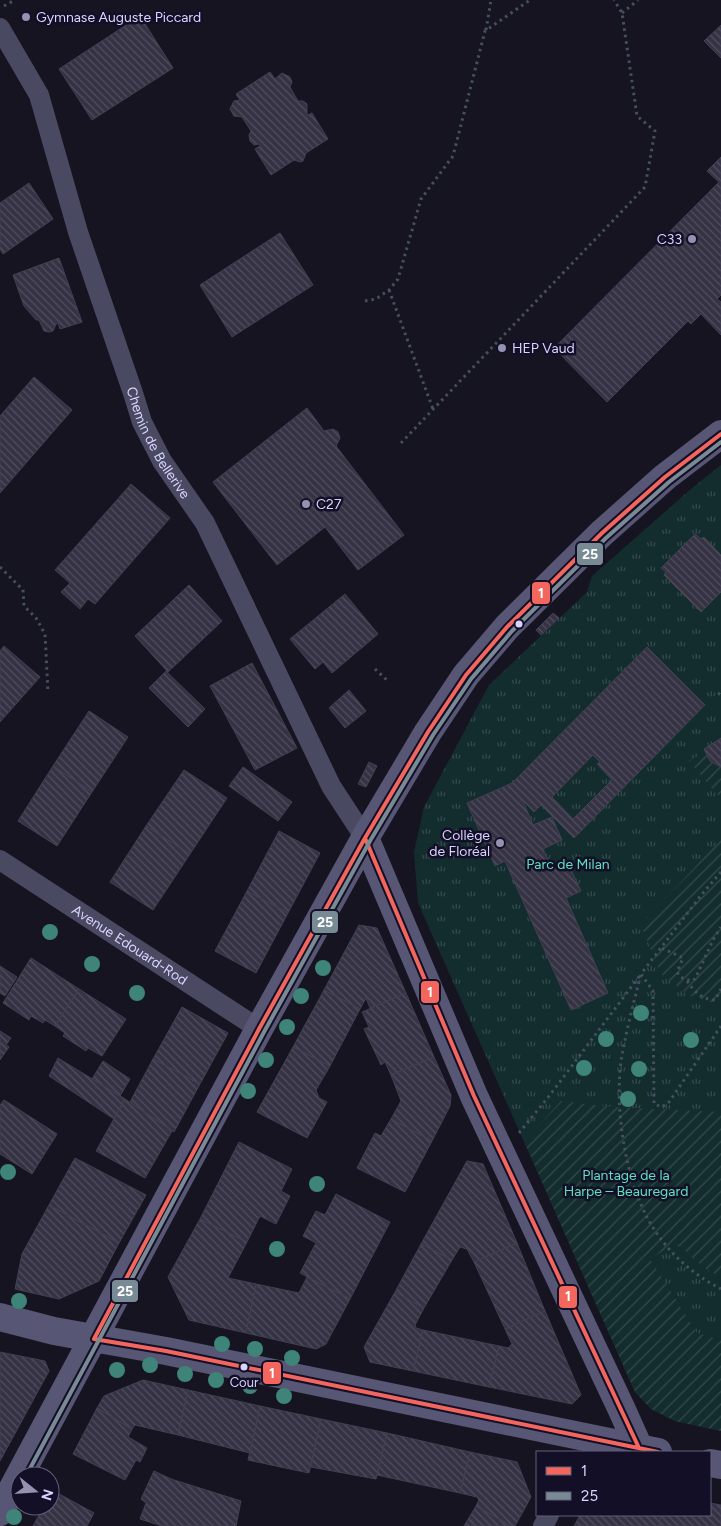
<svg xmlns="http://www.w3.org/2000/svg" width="721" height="1526" font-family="Figtree,sans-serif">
<defs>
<pattern id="park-tufts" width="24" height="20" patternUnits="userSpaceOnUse" patternTransform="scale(1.25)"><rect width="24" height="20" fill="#132c2d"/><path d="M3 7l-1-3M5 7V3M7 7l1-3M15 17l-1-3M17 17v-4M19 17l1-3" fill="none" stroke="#354a4c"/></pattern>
<pattern id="garden-furrows" width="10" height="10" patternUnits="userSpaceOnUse" patternTransform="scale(1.25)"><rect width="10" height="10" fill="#132c2d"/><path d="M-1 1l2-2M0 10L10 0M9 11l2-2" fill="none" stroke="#354a4c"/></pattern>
<pattern id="building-back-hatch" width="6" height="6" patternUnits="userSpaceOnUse" patternTransform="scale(1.25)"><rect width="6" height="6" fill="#343243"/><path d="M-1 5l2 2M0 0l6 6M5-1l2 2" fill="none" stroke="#514f5f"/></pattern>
</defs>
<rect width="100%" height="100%" fill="#161421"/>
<path fill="url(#park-tufts)" d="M721,465V1431L675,1421L651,1409L635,1392L418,903L414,852L424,807L489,685L587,592L592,576L691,489Z"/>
<path fill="url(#garden-furrows)" d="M721,742V799L689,761Z
M721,839V997L719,996L717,1004L688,995L660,973L641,925Z
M561,1101L612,1107L721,1112V1277L707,1270L676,1243L650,1259L697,1333L721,1340V1431L675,1421L651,1409L635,1392L524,1141Z"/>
<path fill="url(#building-back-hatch)" stroke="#433f54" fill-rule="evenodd" d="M140,16L173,68L92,120L59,69Z
M721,25V58L704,41Z
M270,72L275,79L282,73L290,77L292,82L290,87L298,101H303L307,104V114L308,115L312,113L328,139L306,153L303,161L300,162L294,160L271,175L255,149L260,146L259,144L254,145L250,141L249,135L251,131L242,117L234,116L230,109L234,101L240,100L236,94Z
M721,157V295L717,299L721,302V335L701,314L691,324L688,321L607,402L554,348L719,182L707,171Z
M29,183L53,219L3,254L0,249V203Z
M280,233L313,285L232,337L200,285Z
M59,258L82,322L60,329L58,323L56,324L53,331L49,332L44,331L39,320H36L24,306L13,275Z
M34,377L72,410L0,493V416Z
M307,408L324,431L333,429L338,432L340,438L336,446L404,535L358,570L325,527L277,565L213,482Z
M131,484L170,518L95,604L88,599L80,609L61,592L70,583L55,570Z
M695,534L701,539L704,537L721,555V592L701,612L664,575L666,572L661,568Z
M189,585L222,621L168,672L135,636Z
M345,594L378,634L332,673L323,662L315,669L290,639Z
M553,613L559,618L541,635L536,630Z
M4,646L40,677L0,722V651Z
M647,647L705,705L574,838L541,805L534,812L523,801L533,825L552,817L562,840L543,849L553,870L568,863L581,891L566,898L608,993L571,1010L505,861L495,866L467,803L512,783ZM593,755L600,762L597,764L612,780L573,819L552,797Z
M252,663L297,748L255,770L210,686Z
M166,671L205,709L188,727L149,688Z
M349,690L366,711L345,728L329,708Z
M89,711L128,737L92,792L53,766Z
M721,738V767L710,761L704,749Z
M369,762L377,766L366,787L358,784Z
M53,766L92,792L57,846L18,821Z
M243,767L292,802L278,821L229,786Z
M184,770L227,798L190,854L146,826Z
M146,826L190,854L153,910L110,882Z
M279,831L320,853L288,913L247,891Z
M247,891L288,913L256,973L215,951Z
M359,925L377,928L406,993L370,1008L366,998L360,1009L324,990Z
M31,958L79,989L55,1026L45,1020L43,1023L31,1016L29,1020L3,1003Z
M0,966L17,977L5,996L0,993Z
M79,989L126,1019L102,1056L88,1048L86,1051L63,1036L65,1033L55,1026Z
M324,990L360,1009L330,1066L293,1047Z
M406,993L434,1057L391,1075L385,1062L381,1065L364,1029L369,1027L362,1012Z
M182,1007L228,1033L200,1084L153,1059Z
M0,1031L11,1038L6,1045L9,1047L0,1060Z
M293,1047L330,1066L316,1090L319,1098L327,1102L307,1138L257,1112Z
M434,1057L451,1095L450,1106L432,1141L391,1119L401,1101L391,1075Z
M58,1058L125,1099L114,1119L49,1076Z
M153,1059L200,1084L174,1132L130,1102Z
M103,1061L130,1079L120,1096L92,1079Z
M125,1099L172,1131L145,1178L96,1151Z
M4,1100L57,1134L32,1174L0,1154V1105Z
M391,1119L432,1141L405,1192L357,1168L375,1133L381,1136Z
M239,1142L292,1169L281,1191L290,1196L276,1224L260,1216L247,1242L200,1219Z
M75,1158L146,1195L119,1243L49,1205Z
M467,1161L483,1164L517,1243L474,1262L467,1249L460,1247L452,1260L421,1244Z
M336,1194L390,1222L350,1299L300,1273L316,1243L303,1236L316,1211L325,1215Z
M49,1205L119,1243L99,1281L59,1299L15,1289L22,1254Z
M200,1219L247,1242L228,1278L256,1284L246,1333L189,1320L168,1277Z
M517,1243L545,1311L505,1329L474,1262Z
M421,1244L452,1260L424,1308L395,1292Z
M307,1277L350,1299L326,1344L316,1349L246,1333L256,1284L299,1293Z
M395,1292L424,1308L415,1325L416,1328L423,1330L413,1371L370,1362L364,1347Z
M545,1311L581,1395L572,1404L489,1387L499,1346L508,1348L512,1344L505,1329Z
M423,1330L499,1346L489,1387L413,1371Z
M0,1352L45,1361L49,1371L0,1461Z
M143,1380L188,1390L178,1435L135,1425L132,1429L97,1408L104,1396Z
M188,1390L260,1406L250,1453L178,1435Z
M260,1406L321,1419L309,1473L248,1460Z
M97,1408L132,1429L128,1437L147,1448L140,1462L136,1460L125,1480L73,1454Z
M321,1419L387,1433L376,1479L311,1467Z
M387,1433L470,1452L460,1493L377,1475Z
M470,1452L517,1462L531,1497L515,1526H511L476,1506L479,1500L477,1497L460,1493Z
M154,1471L171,1479L241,1501L236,1526H162L140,1519L146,1503L141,1499Z
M52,1490L94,1513L87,1526H33L44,1506H50V1495Z
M710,1503L721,1505V1526H659L661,1515H710Z
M476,1506L511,1526H464Z
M580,1515H661L659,1526H574Z"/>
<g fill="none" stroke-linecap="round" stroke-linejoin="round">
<path stroke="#44505f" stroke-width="3" stroke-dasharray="2.5 4" stroke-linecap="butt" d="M4,6L15,0
M622,13L638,0
M486,30L491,0
M389,290L433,409
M365,301L376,299L389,290L398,279L421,199L453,156L485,31L530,0
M401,443L645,187L655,131L637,116L622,13L614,0
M0,567L23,590L24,606L36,618L45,634L48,692
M375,669L388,681
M718,693L721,695
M721,872L702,894L641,974L653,991L654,1104L662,1107L669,1102L721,1026
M662,948L683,958L677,972L680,977L691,981L695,979L714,938L721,927
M687,981C695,992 701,999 715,1000L721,989
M519,1133L550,1095L641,974C634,1001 627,1028 622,1055C613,1107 626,1192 658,1235C674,1258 696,1276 721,1289"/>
<g stroke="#4a4962" stroke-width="20">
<path id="s1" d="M0,28L39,95L78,232L133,393L142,422L162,461L205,523L331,786L365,838"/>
<path id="s2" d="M0,860L259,1029"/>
<path d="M543,1526L549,1515"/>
</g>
<path stroke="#575674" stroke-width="28" d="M365,838L474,1096L622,1410L639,1448
M0,1317L54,1331L166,1351L658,1452
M710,1463L721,1465
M0,1512L259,1029L365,838L428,732L466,675L507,627L602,533L665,477L721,434"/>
<g stroke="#130f26" stroke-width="8">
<path id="bus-1" d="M365,838L474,1096L639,1448
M94,1339L259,1029L365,838L428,732L466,675L507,627L602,533L665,477L721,434
M94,1339L166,1351L658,1452"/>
</g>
<g stroke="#130f26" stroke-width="8">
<path id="bus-2" d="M26,1476L264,1032L370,841L433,735L471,679L512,631L606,538L669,482L721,442"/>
</g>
<use href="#bus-1" stroke="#f2665e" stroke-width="4"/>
<use href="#bus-2" stroke="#788b94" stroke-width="4"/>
</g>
<g fill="#3e8478">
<circle cx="50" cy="932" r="8"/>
<circle cx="92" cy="964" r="8"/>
<circle cx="323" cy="968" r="8"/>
<circle cx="137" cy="993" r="8"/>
<circle cx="301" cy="996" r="8"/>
<circle cx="641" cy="1013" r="8"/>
<circle cx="287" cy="1027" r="8"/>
<circle cx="606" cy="1039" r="8"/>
<circle cx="691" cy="1040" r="8"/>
<circle cx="266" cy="1060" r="8"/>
<circle cx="584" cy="1068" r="8"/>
<circle cx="639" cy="1069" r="8"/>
<circle cx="248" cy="1091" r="8"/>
<circle cx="628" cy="1099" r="8"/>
<circle cx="8" cy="1172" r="8"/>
<circle cx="317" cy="1184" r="8"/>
<circle cx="277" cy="1249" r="8"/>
<circle cx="19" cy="1301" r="8"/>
<circle cx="222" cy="1344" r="8"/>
<circle cx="255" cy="1349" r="8"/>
<circle cx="292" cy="1358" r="8"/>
<circle cx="150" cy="1365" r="8"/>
<circle cx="117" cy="1370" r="8"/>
<circle cx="185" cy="1374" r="8"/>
<circle cx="216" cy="1380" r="8"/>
<circle cx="250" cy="1386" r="8"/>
<circle cx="284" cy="1396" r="8"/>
<circle cx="14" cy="1517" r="8"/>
</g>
<g fill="#9591b1" stroke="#130f26" stroke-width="2">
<circle cx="26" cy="17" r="5"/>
<circle cx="692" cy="239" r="5"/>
<circle cx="502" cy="348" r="5"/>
<circle cx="306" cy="504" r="5"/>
<circle cx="500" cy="843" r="5"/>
</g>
<g fill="#d9d4ff" stroke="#130f26" stroke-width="2">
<circle cx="519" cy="624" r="4.5"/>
<circle cx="244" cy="1367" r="4.5"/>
</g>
<g text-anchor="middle" stroke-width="5" stroke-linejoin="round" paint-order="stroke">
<g font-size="13" fill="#d9d4ff" stroke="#130f26">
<text x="244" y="1387">Cour</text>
</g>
<g font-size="14" fill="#d9d4ff" stroke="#130f26" text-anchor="start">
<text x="36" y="22">Gymnase Auguste Piccard</text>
<text x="682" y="244" text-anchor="end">C33</text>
<text x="512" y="353">HEP Vaud</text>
<text x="316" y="509">C27</text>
<text x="490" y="840" text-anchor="end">Collège<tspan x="490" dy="16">de Floréal</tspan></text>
</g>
<g font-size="14" fill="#d9d4ff" stroke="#130f26">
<text dy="5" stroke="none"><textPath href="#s1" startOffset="446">Chemin de Bellerive</textPath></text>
<text dy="5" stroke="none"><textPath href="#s2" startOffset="155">Avenue Edouard-Rod</textPath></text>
</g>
<g font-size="14" fill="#5fe0c0" stroke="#130f26">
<text x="568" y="869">Parc de Milan</text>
<text x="626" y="1180">Plantage de la<tspan x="626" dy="16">Harpe – Beauregard</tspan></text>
</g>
</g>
<g stroke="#130f26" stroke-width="2">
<rect x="576" y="542" width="28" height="24" rx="5" fill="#788b94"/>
<rect x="531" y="581" width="20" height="24" rx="5" fill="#f2665e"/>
<rect x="311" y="910" width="28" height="24" rx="5" fill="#788b94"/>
<rect x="420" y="980" width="20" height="24" rx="5" fill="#f2665e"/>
<rect x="111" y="1279" width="28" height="24" rx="5" fill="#788b94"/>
<rect x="558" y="1285" width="20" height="24" rx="5" fill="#f2665e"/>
<rect x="262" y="1361" width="20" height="24" rx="5" fill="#f2665e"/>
</g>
<g font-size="14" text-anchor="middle" font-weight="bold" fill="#fff">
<text x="590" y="559">25</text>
<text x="541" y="598">1</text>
<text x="325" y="927">25</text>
<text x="430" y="997">1</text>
<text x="125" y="1296">25</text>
<text x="568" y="1301">1</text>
<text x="272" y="1378">1</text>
</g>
<rect x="536" y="1451" width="175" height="65" fill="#130f26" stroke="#625e7d"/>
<rect x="546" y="1467" width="25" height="8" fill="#f2665e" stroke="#625e7d"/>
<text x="581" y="1476" font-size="15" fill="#d9d4ff">1</text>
<rect x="546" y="1492" width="25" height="8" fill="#788b94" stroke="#625e7d"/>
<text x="581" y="1501" font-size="15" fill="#d9d4ff">25</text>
<g transform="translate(35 1491) rotate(107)"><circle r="24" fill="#130f26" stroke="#625e7d"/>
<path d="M0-4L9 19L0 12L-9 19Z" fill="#9591b1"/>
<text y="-8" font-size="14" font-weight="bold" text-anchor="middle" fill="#d9d4ff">N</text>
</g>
</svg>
